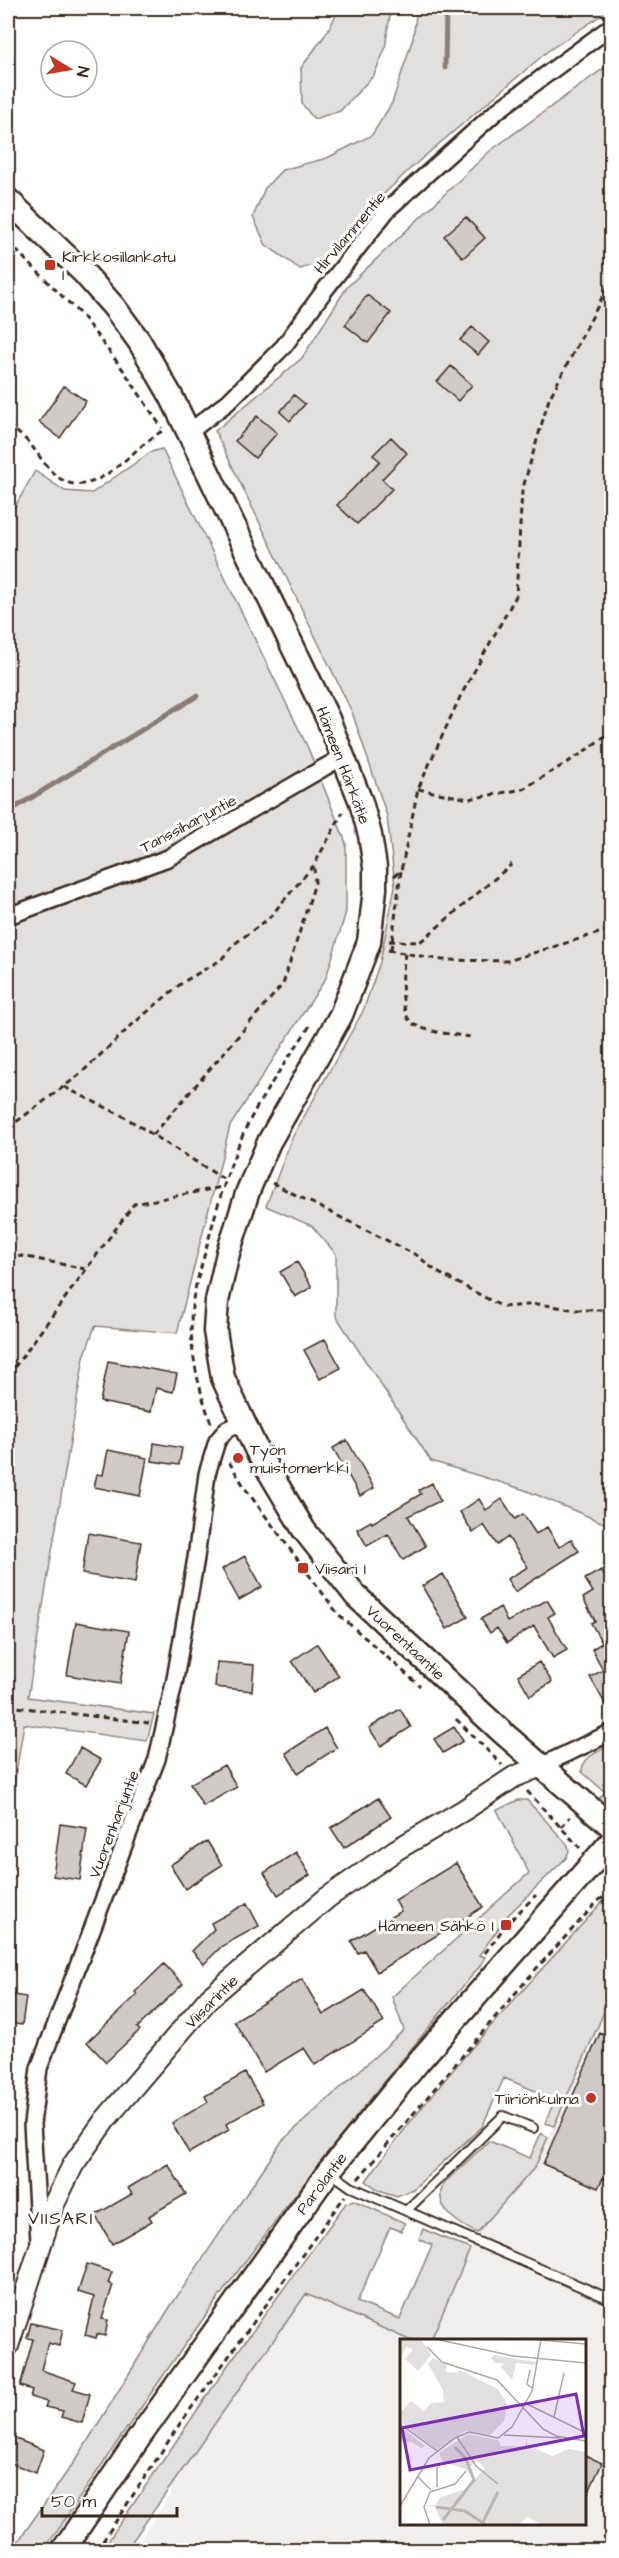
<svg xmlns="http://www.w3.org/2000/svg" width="619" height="2558" font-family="'Architects Daughter',sans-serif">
<rect width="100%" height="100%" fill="#fff"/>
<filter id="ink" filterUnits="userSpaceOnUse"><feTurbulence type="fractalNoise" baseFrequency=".0167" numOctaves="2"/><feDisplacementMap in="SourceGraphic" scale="12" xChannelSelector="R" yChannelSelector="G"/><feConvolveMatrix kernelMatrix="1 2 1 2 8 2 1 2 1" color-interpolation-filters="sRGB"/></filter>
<g filter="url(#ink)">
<path fill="#f1efee" d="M611,1996V2550H133L172,2492L168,2490L306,2294L409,2340H402V2524H584V2340H431L478,2230L535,2167Z"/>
<path fill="#e2e0de" stroke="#8e857e" stroke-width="1.5" d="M340,8H391L385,49L374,75L340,111L314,119L302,104L301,68L325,35Z
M417,8H612L548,51L412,167L360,217L323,262L300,269L266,245L253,217L265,188L282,170L327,158L372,135L392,103L413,38Z
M611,63V1526L525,1490L431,1461L336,1316V1254L312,1226L266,1206L292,1138L363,1011L380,962L395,886L387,816L352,712L215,431L302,358L347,287L490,151Z
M162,449L308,748L346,843V912L326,978L230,1126L177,1333L95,1326L84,1357L28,1697L154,1714L147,1741L24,1724L13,1791L8,1801V519L35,471L65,491L92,493L151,452Z
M611,1745V1811L598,1800L605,1792L582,1772C582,1756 599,1752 611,1745Z
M518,1800H527L568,1845L569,1851L566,1858L509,1914L479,1955L485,1957L480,1966C387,2076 298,2188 214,2304C155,2385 100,2468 44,2550H12L79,2455L170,2307L282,2141L404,2030L392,1997L529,1873L497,1810Z
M611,1897V1996L554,2126L545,2123L555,2099L504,2078L482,2127L413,2189L397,2196L379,2190L366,2181C435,2084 517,1997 596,1909L604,1900Z
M541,2133L548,2137L535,2167L477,2233C458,2224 430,2206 445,2182L489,2141L530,2158Z
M353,2200L405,2223L401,2231L390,2227L357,2302L400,2319L432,2245L419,2239L423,2229L470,2249L431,2340H409L306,2294L126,2550H102L228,2365L346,2203Z"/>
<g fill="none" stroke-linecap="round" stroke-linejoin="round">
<path stroke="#887e77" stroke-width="5" d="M445,68L446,8
M8,812L197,696"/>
</g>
<path fill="#cfcac7" stroke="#3b2a1e" stroke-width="1.5" d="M466,217L485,238L463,258L444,236Z
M367,295L391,313L368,343L345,325Z
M472,327L489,342L478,355L460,340Z
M451,366L472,385L458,401L437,382Z
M64,386L86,401L60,438L39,422Z
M294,395L305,404L290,421L280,412Z
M257,416L277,433L255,458L235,441Z
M391,437L407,453L382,479L392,489L357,524L337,505L380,461L373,455Z
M297,1262L312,1287L295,1297L280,1272Z
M325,1339L341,1368L320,1379L304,1350Z
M108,1361L177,1374L173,1392L156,1388L151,1412L100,1402Z
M347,1440L374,1488L360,1496L333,1448Z
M154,1443L182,1448L179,1465L152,1461Z
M108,1450L147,1458L140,1496L94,1487L97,1474L103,1475Z
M432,1483L440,1501L408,1516L426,1546L403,1560L388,1534L367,1546L357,1529L371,1521L372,1523L421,1494L419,1490Z
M479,1499L486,1510L502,1499L515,1519L523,1514L536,1534L547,1527L559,1547L571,1539L579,1551L515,1592L507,1579L528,1567L508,1537L497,1545L484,1525L473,1533L460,1512Z
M88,1533L141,1542L135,1583L82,1574Z
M245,1556L262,1587L239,1600L222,1569Z
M601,1570L612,1589V1716L590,1677L603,1670L592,1649L602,1643L591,1623L595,1621L583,1598L593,1592L585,1579Z
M443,1574L468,1617L447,1629L422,1586Z
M547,1600L555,1613L548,1617L567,1650L553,1658L534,1626L507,1643L497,1628L490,1633L481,1619L500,1607L507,1622Z
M76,1622L129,1631L120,1684L67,1675Z
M317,1644L339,1676L313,1693L292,1661Z
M217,1662L254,1665L252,1691L215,1687Z
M539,1662L552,1682L530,1696L518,1675Z
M400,1709L411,1727L381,1746L369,1728Z
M454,1727L463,1741L443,1753L434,1739Z
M325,1728L337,1748L298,1773L286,1753Z
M80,1748L101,1760L86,1785L66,1774Z
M224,1765L237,1787L203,1806L190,1784Z
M378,1798L391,1817L344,1848L331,1828Z
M60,1824L87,1828L80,1880L53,1876Z
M207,1841L222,1865L185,1889L170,1865Z
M296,1852L310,1875L278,1895L264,1873Z
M456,1863L483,1907L377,1972L364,1950L358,1953L351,1941L401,1911L395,1900Z
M247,1903L259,1926L222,1946L204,1964L192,1951L214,1929L211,1923Z
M164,1964L183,1984L137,2028L140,2030L106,2062L87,2042L137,1995L135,1992Z
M302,1979L323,2015L364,1990L384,2022L315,2065L304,2048L264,2072L234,2021Z
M8,1994L26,1997L22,2025L8,2023Z
M600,2033L612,2038V2182L603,2178L598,2188L543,2164Z
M245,2073L263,2103L226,2124L229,2130L189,2153L172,2123L208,2102L205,2096Z
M168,2164L186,2194L149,2216L152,2221L112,2244L95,2215L132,2194L128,2188Z
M87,2264L112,2272L108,2283L113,2285L102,2319L108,2320L105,2336L97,2334L96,2338L85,2335L94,2297L78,2292Z
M31,2323L63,2330L59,2346L48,2343L41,2370L76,2382L73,2389L90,2394L82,2423L61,2417L63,2411L45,2407L47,2402L30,2397L32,2390L20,2386L33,2339L27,2338Z
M8,2436L44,2450L36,2473L8,2462Z
M585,2455L602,2463L585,2500Z"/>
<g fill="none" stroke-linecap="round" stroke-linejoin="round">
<g stroke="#3b2a1e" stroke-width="12">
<path id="service" d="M330,2172L351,2187L612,2300
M406,2211L503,2116L533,2128"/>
</g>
<g stroke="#3b2a1e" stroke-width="20">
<path id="minor" d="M188,433L228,402L284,346L324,291L388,209L497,111L612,26
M8,916L168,858L344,756
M541,1766L612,1732
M39,2241L32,2124L39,2068L157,1759L175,1679L196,1558L207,1474L217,1441L227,1429L243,1422"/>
</g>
<g stroke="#3b2a1e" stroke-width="24">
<path id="tertiary" d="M8,2346L54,2204L73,2165L105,2120L209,1998L327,1898L396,1850L464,1810L514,1777L541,1766"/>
</g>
<g stroke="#3b2a1e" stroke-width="27">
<path id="secondary" d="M8,200L84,273L114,307L139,341L171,396L328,719L361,802L370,835L375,867V889L369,942L341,1015L269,1142L248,1191L228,1253L217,1301L215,1331L223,1378L257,1451L304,1530L356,1596L502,1732L612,1827
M63,2550L141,2435L329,2171L419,2061L612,1841"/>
</g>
<path stroke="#3b2a1e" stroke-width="3" stroke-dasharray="6 4.5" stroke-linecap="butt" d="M8,242L82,316L124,371L162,428
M8,425C15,431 23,436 29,443C39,454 47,470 59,478C96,504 135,443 165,430
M418,789L469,799L523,789L578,756L612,731
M394,876L401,871L418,789L460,697L516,596L522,491L549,399L612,279
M389,941L420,942L512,864
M388,950L442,960L507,961L612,929
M391,950L401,871
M405,953C403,969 397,1017 415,1025C431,1033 453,1034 471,1037
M64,1087L123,1116L225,1180
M8,1128L78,1076L133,1024L183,982L221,960L233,945L268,919L314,865L343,812
M153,1135L283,984L315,883L314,867
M272,1183L418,1256L437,1272L503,1307L539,1304L577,1310H612
M8,1259L22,1256L85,1269
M8,1376L134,1204L222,1187
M211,1423C198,1387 188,1345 192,1307C194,1288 201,1268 206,1249C218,1204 230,1158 252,1116C269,1084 291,1055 311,1024
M229,1462L247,1491L338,1614L420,1686
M8,1706L149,1723
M456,1719L502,1765
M527,1791L580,1848
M561,1827L570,1817
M485,1953L506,1925L536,1895
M358,2179L536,1969L598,1901L612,1891
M97,2550L179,2425L345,2196"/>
<use href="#service" stroke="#fff" stroke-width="8"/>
<use href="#minor" stroke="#fff" stroke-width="15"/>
<use href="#tertiary" stroke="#fff" stroke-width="20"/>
<use href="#secondary" stroke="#fff" stroke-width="22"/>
</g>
</g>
<g fill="#c8321e" stroke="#fff" stroke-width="2">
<rect x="44" y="259" width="12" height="12" rx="3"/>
<circle cx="238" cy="1458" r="6"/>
<rect x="297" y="1562" width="12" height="12" rx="3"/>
<rect x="500" y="1919" width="12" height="12" rx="3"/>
<circle cx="591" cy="2098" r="6"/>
</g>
<g text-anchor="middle" stroke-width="6" stroke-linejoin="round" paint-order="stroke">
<g font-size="16" fill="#3b2a1e" stroke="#fff">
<text transform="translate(349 232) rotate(-50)" y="6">Hirvilammentie</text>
<text transform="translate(344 765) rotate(69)" y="6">Hämeen Härkätie</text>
<text transform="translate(188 823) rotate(-28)" y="6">Tanssiharjuntie</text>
<text transform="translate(406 1642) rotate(43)" y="6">Vuorentaantie</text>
<text transform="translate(113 1824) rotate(-69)" y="6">Vuorenharjuntie</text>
<text transform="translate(211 2001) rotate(-45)" y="6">Viisarintie</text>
<text transform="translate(321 2183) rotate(-53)" y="6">Parolantie</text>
</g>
<g font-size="16" fill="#3b2a1e" stroke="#fff" text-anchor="start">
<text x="62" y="262">Kirkkosillankatu<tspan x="62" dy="18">I</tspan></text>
<text x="250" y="1455">Työn<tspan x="250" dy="18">muistomerkki</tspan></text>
<text x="315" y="1574">Viisari I</text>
<text x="494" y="1931" text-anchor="end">Hämeen Sähkö I</text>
<text x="579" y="2104" text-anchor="end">Tiiriönkulma</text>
</g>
<g font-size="18" letter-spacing="1.5" fill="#3b2a1e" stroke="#fff">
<text x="61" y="2224">VIISARI</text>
</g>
</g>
<g transform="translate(400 2339)">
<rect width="186" height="186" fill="#fff"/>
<path d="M0,0H21L31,16L18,32L5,20L13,10L6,8L0,21ZM94,16L115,20L138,23L134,26L116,24L112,41L101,28L104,24H96L91,19ZM33,19L47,26L46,33L57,34L59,31L98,50L107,65L104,82L89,97L65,92L37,111L0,83V74L11,62L24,72L31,64L44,63L43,51L28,25ZM0,87L24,106L23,110L12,103H0ZM68,95L98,101L101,107H125L127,98V106L152,117L169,110L186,113V186H142L128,178L118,186H43L35,168L25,166H35L41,158L66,150L85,129L77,122L70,128L73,137L65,130L42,122L39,114Z" fill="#e2e0de"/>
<path fill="none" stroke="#bcb6b3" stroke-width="3" d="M36,168L65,172L86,186M43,181L74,141L66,120L55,108M83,183L98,153"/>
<path fill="none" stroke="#b1aaa5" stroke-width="1.5" d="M35,0L113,17L186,24M129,0L186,5M27,8L42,23L97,41L143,90L156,97L186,102M130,31L127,45L132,49M127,65L186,94M154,78L164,34M0,85L37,112M104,96L161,99M57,98L76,127L98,145M37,128V148M18,138L31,151M0,167L29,119L55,99L69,93L98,99L112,88L132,52L141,0M30,186L24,168L30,153L55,145L66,132"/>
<path fill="#7b2cbf" fill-opacity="0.15" stroke="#7b2cbf" stroke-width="3" d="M176,55L184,97L10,131L2,89Z"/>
<rect width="186" height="186" fill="none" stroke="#3b2a1e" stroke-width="3"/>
</g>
<rect width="619" height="2558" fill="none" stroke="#fff" stroke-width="30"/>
<rect x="15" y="15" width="589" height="2528" fill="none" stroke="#3b2a1e" stroke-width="2" filter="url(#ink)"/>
<g transform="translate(69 69) rotate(101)"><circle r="28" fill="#ffffff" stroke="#b1aaa5" stroke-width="1.5"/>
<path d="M0-4.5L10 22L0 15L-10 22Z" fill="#c8321e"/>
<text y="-9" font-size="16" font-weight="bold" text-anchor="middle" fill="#3b2a1e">N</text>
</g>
<path d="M42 2507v9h135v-9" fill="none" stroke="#3b2a1e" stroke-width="3"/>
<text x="51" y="2507" font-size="18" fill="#3b2a1e" stroke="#ffffff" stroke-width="4.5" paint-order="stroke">50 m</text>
</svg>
